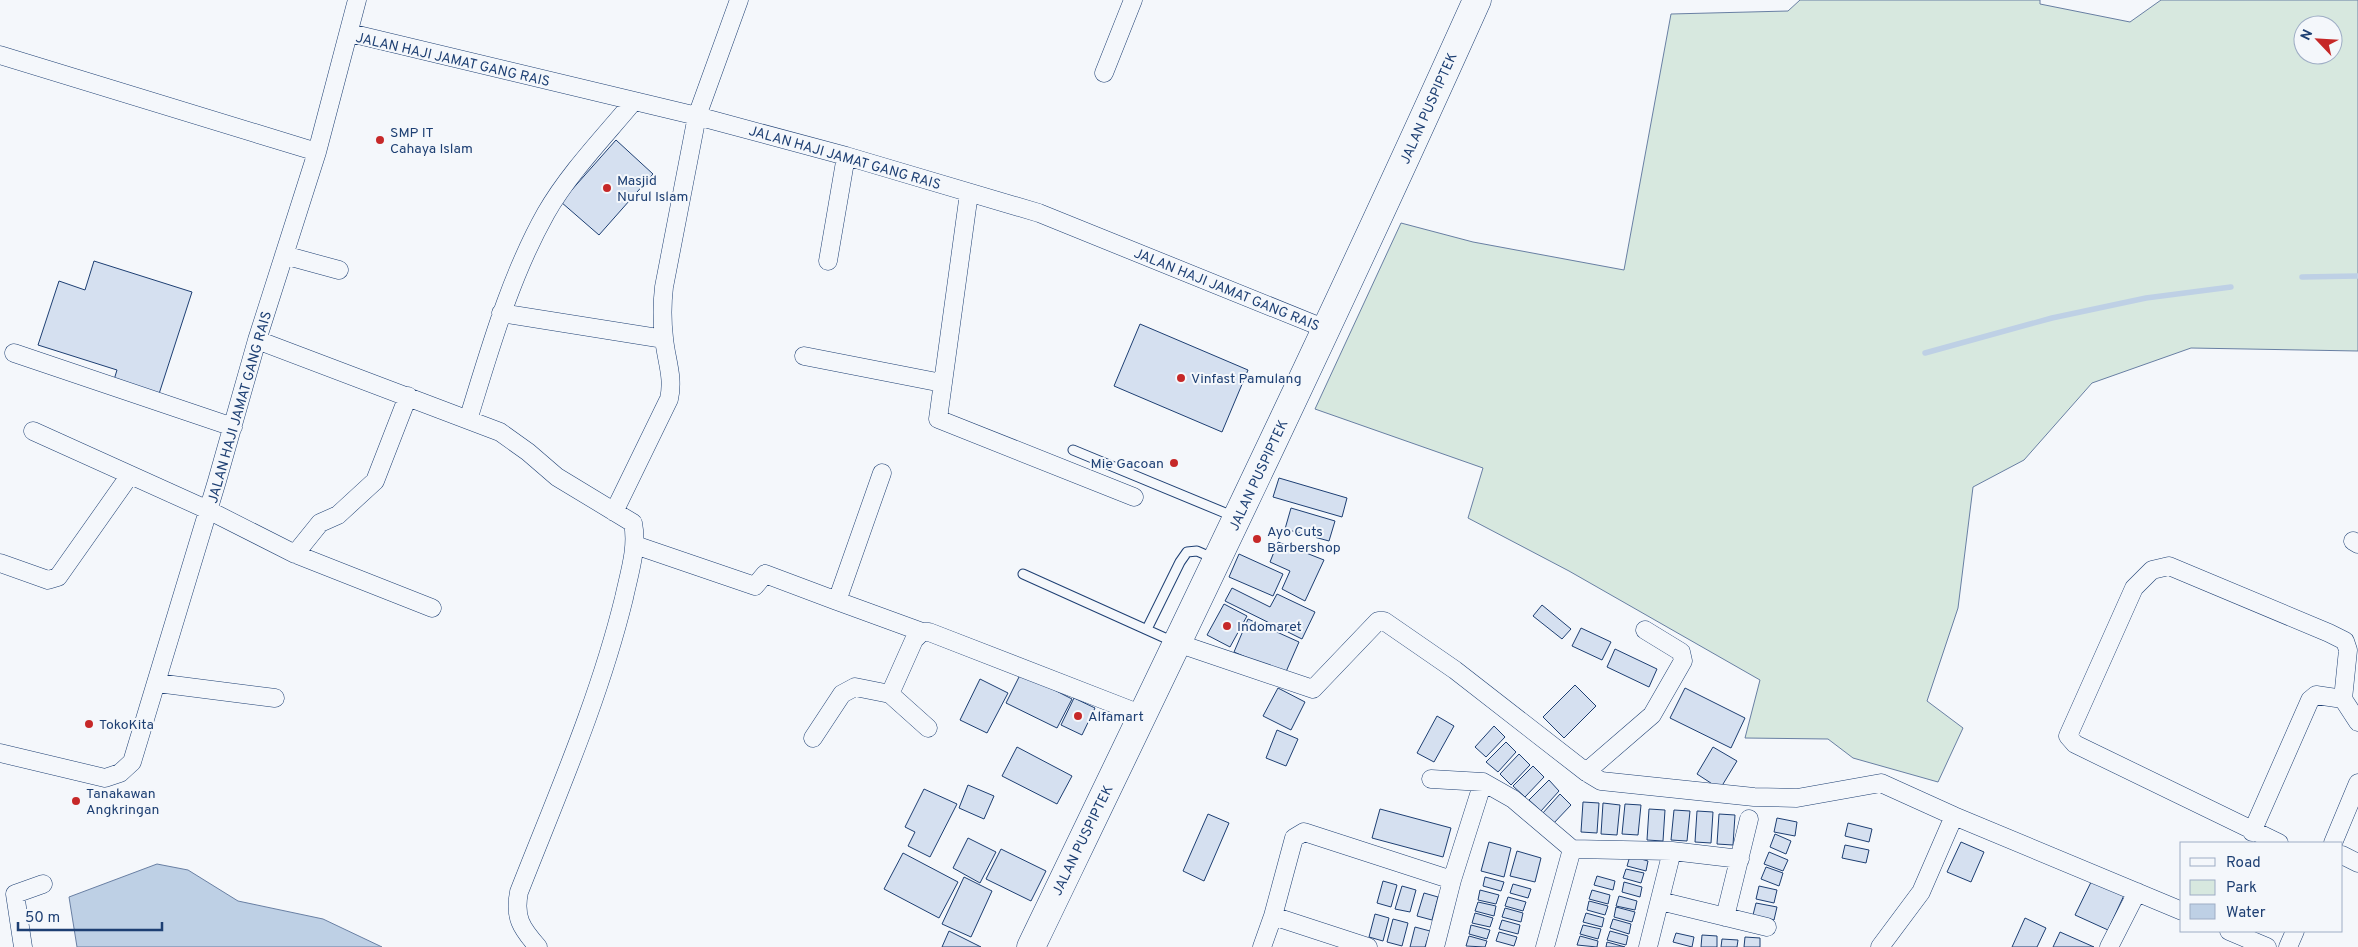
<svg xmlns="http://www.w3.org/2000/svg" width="2358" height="947" font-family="Overpass,sans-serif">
<rect width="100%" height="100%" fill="#f4f7fb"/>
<path fill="#d7e8df" stroke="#687fa3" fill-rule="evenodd" d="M1800,0H2040V4L2130,22L2161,0H2358V351L2191,348L2092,383L2024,460L1973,487L1958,608L1927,701L1963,728L1938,782L1853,758L1828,739L1745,738L1760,680L1569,571L1468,518L1483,468L1315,409L1401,223L1473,242L1624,270L1671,14L1788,11ZM2303,25H2333V55H2303Z"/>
<path fill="#bed0e5" stroke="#687fa3" d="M157,864L188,870L238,901L323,919L382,947H77L69,897Z"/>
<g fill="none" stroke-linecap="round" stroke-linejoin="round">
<path stroke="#bed0e5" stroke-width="5.5" d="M2302,277L2358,276
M1925,353L2052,318L2146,298L2231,287"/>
</g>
<path fill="#d5e0f0" stroke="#1d3f73" d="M616,140L653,174L599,235L561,202Z
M94,261L192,292L158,397L113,383L117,370L38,345L59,281L85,290Z
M1140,324L1248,370L1222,432L1114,386Z
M1279,478L1347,498L1342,517L1273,497Z
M1291,508L1335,521L1329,541L1285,529Z
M1278,542L1324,560L1305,601L1282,589L1290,571L1270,562Z
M1239,554L1283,574L1273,596L1229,577Z
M1232,588L1270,607L1277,594L1315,612L1302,639L1225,601Z
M1224,604L1247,616L1230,647L1207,635Z
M1542,605L1571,629L1562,639L1533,616Z
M1248,619L1299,642L1285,674L1234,652Z
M1581,628L1611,642L1602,660L1572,646Z
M1615,649L1657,669L1649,687L1607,667Z
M1021,673L1072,699L1057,728L1006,703Z
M980,679L1008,693L987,733L960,720Z
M1575,685L1596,706L1564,738L1543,717Z
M1278,688L1305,702L1291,730L1263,716Z
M1685,688L1745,718L1731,748L1670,718Z
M1074,698L1095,708L1082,735L1061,725Z
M1437,716L1454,726L1434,762L1417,753Z
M1494,726L1505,737L1486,757L1475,747Z
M1277,730L1298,739L1286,766L1266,758Z
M1506,742L1516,752L1498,772L1486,762Z
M1017,747L1072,776L1057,804L1002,776Z
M1713,747L1737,761L1720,789L1697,774Z
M1519,754L1530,765L1511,785L1500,774Z
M1533,766L1544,777L1525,797L1513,786Z
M1549,780L1559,791L1541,811L1529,800Z
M968,785L994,796L984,819L959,808Z
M924,789L957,804L930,857L908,846L915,832L905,827Z
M1560,794L1571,805L1552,825L1542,814Z
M1583,802L1599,803L1597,833L1581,832Z
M1603,803L1620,805L1617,835L1601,834Z
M1625,804L1641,805L1638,835L1622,834Z
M1380,809L1451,828L1443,857L1372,838Z
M1649,809L1665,810L1663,841L1647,840Z
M1674,810L1690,811L1687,841L1671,840Z
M1697,811L1713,812L1711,843L1695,842Z
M1208,814L1229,823L1204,881L1183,871Z
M1719,814L1735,815L1733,845L1717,844Z
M1777,818L1797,822L1795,836L1774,832Z
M1848,823L1872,829L1869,842L1845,836Z
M1775,834L1791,841L1786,854L1770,847Z
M968,838L996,852L980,883L953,868Z
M1489,842L1511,848L1504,877L1481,871Z
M1961,842L1984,852L1971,882L1947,872Z
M1845,845L1869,850L1866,863L1842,858Z
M1001,849L1046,871L1031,901L986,879Z
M1517,851L1541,858L1535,882L1510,876Z
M1769,852L1788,860L1783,871L1764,864Z
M903,853L958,882L939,918L884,889Z
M1630,856L1648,861L1646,871L1627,866Z
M1766,867L1783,873L1779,886L1761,879Z
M1626,869L1644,873L1641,883L1623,878Z
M1597,876L1615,881L1613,890L1594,885Z
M2094,876L2126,891L2108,930L2075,915Z
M964,877L992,891L971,937L942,924Z
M1485,877L1504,882L1501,891L1483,886Z
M1383,881L1397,885L1391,907L1377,903Z
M1624,882L1642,887L1640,897L1622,892Z
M1513,884L1531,889L1528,898L1510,893Z
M1402,886L1416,890L1410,912L1395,909Z
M1759,886L1777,890L1774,903L1756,899Z
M1480,890L1499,895L1496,904L1478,900Z
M1592,890L1610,895L1608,904L1589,899Z
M1424,893L1438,897L1432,920L1417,916Z
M1619,896L1637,901L1635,910L1616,906Z
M1508,897L1526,902L1523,911L1505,906Z
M1589,901L1608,906L1605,915L1587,910Z
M1478,902L1496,906L1494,916L1475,911Z
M1756,903L1777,907L1774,920L1753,915Z
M1616,907L1635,912L1632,922L1614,917Z
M1505,908L1523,913L1521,922L1502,917Z
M1475,913L1493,918L1490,927L1472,923Z
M1586,913L1604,918L1602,927L1583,922Z
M1375,914L1389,918L1383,941L1369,937Z
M2025,918L2046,928L2037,947H2012Z
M1393,919L1408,923L1402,946L1387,942Z
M1613,919L1631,924L1629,934L1610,928Z
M1502,920L1520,925L1518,934L1499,929Z
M1471,925L1490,930L1487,939L1469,934Z
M1583,925L1601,929L1598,939L1580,934Z
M1415,927L1430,931L1425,947H1410Z
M949,931L981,947H942Z
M1610,931L1628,936L1626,945L1607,940Z
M1499,932L1517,937L1514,946L1496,941Z
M2060,932L2094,947H2053Z
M1676,933L1694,937L1692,947L1673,942Z
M1702,935L1717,936V947H1701Z
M1469,936L1487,941L1485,947L1466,946Z
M1580,936L1598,941L1597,947L1577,945Z
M1745,937L1760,938V947H1744Z
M1722,939L1738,940L1737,947H1721Z
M1607,942L1625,947H1606Z"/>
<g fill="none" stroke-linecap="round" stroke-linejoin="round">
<g stroke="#1d3f73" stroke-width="11">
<path id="service" d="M1073,450L1235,517
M1023,574L1174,642
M1147,629L1180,562L1187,552L1197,551L1213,558"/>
</g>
<g stroke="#1d3f73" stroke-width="19">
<path id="minor" d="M350,33L697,116L846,156L1039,213L1326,329
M0,55L317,152
M1104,73L1133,0
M969,193L938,419L1134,497
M284,255L339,270
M828,261L846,156
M501,313L664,339
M257,340L500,432L528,452L557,477L633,523C638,548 629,574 624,598C599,700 557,795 519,892C514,917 521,928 538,947
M14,353L233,427
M804,356L942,383
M468,420C490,349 510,277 546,213C569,173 604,137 633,102
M33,431L208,510L295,554L432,608
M614,512L669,399C674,377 666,360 664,338C662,321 662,304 664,287L697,116L739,0
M2353,541L2358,544
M635,545L755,586L765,574L837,601L882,473
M295,554L320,523L338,515L375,481L408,396
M0,563L48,580L58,577L130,475
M837,601L922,632
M1177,643L1313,689L1378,621H1384L1455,670L1586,772L1601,781L1754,797L1797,798L1881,783L1954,816L2182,911
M157,683L275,698
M890,694L914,640L922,632H929L1143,715
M813,738L842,694L855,687L890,694L928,728
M0,753L105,778L120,773L132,762L217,481L257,340L317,152L357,0
M1586,772L1652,715L1683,661L1681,652L1645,630
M1431,779L1483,782L1513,799L1572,849L1672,851L1740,859
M2252,832L2310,700L2316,695L2343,699
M2279,843L2075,744L2068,736L2134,588L2152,570L2169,566L2329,633L2345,641L2348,650L2343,699L2358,722
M2333,843L2358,783
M2342,855L2358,863
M1660,901L1767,927
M1273,916L1368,947
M1725,917L1749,819
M2229,931L2267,947
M23,947L15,894L43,884
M1262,947L1273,916L1294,838L1304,832L1452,880
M1435,947L1452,880L1483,782
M1545,947L1572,849
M1648,947L1672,851
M1880,947L1921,892L1954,816
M2109,947L2137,892
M2288,947L2295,931"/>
</g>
<g stroke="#1d3f73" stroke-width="29">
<path id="primary" d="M1031,947C1182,633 1334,319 1477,0"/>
</g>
<use href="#service" stroke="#f4f7fb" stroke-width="9"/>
<use href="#minor" stroke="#f4f7fb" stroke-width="18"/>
<use href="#primary" stroke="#f4f7fb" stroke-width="28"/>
</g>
<g fill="#c62828" stroke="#f4f7fb" stroke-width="2">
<circle cx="380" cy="140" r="5"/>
<circle cx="607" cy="188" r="5"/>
<circle cx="1181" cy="378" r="5"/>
<circle cx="1174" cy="463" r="5"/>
<circle cx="1257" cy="539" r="5"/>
<circle cx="1227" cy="626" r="5"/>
<circle cx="1078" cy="716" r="5"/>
<circle cx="89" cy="724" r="5"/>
<circle cx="76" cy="801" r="5"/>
</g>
<g text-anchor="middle" stroke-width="4" stroke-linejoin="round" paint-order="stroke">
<g font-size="14" fill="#1d3f73" stroke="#f4f7fb">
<text transform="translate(453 59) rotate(13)" y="5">JALAN HAJI JAMAT GANG RAIS</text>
<text transform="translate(1428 108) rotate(-66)" y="5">JALAN PUSPIPTEK</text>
<text transform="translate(845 157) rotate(16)" y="5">JALAN HAJI JAMAT GANG RAIS</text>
<text transform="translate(1227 289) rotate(22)" y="5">JALAN HAJI JAMAT GANG RAIS</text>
<text transform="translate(239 407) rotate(-74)" y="5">JALAN HAJI JAMAT GANG RAIS</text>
<text transform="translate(1258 475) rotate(-65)" y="5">JALAN PUSPIPTEK</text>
<text transform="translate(1082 840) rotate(-64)" y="5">JALAN PUSPIPTEK</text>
</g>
<g font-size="14" fill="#1d3f73" stroke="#f4f7fb" text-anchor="start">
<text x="390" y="137">SMP IT<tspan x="390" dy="16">Cahaya Islam</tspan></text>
<text x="617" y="185">Masjid<tspan x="617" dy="16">Nurul Islam</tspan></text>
<text x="1191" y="383">Vinfast Pamulang</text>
<text x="1164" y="468" text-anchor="end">Mie Gacoan</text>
<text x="1267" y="536">Ayo Cuts<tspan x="1267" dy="16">Barbershop</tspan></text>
<text x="1237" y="631">Indomaret</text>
<text x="1088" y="721">Alfamart</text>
<text x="99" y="729">TokoKita</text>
<text x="86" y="798">Tanakawan<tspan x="86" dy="16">Angkringan</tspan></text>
</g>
</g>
<rect x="2180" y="842" width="162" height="90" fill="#f4f7fb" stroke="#9eadc5"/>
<rect x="2190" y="858" width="25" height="8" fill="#f4f7fb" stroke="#9eadc5"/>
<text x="2226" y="867" font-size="15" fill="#1d3f73">Road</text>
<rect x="2190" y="880" width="25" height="15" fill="#d7e8df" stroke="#9eadc5"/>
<text x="2226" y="892" font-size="15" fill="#1d3f73">Park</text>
<rect x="2190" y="904" width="25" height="15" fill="#bed0e5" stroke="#9eadc5"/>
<text x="2226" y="917" font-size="15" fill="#1d3f73">Water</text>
<g transform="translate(2318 40) rotate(295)"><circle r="24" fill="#f4f7fb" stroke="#9eadc5"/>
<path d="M0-4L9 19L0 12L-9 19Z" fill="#c62828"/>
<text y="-8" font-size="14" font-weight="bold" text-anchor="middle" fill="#1d3f73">N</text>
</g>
<path d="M18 922v8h144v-8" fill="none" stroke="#1d3f73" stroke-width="2.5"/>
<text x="25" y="922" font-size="15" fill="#1d3f73" stroke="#f4f7fb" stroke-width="4" paint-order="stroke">50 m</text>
</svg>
